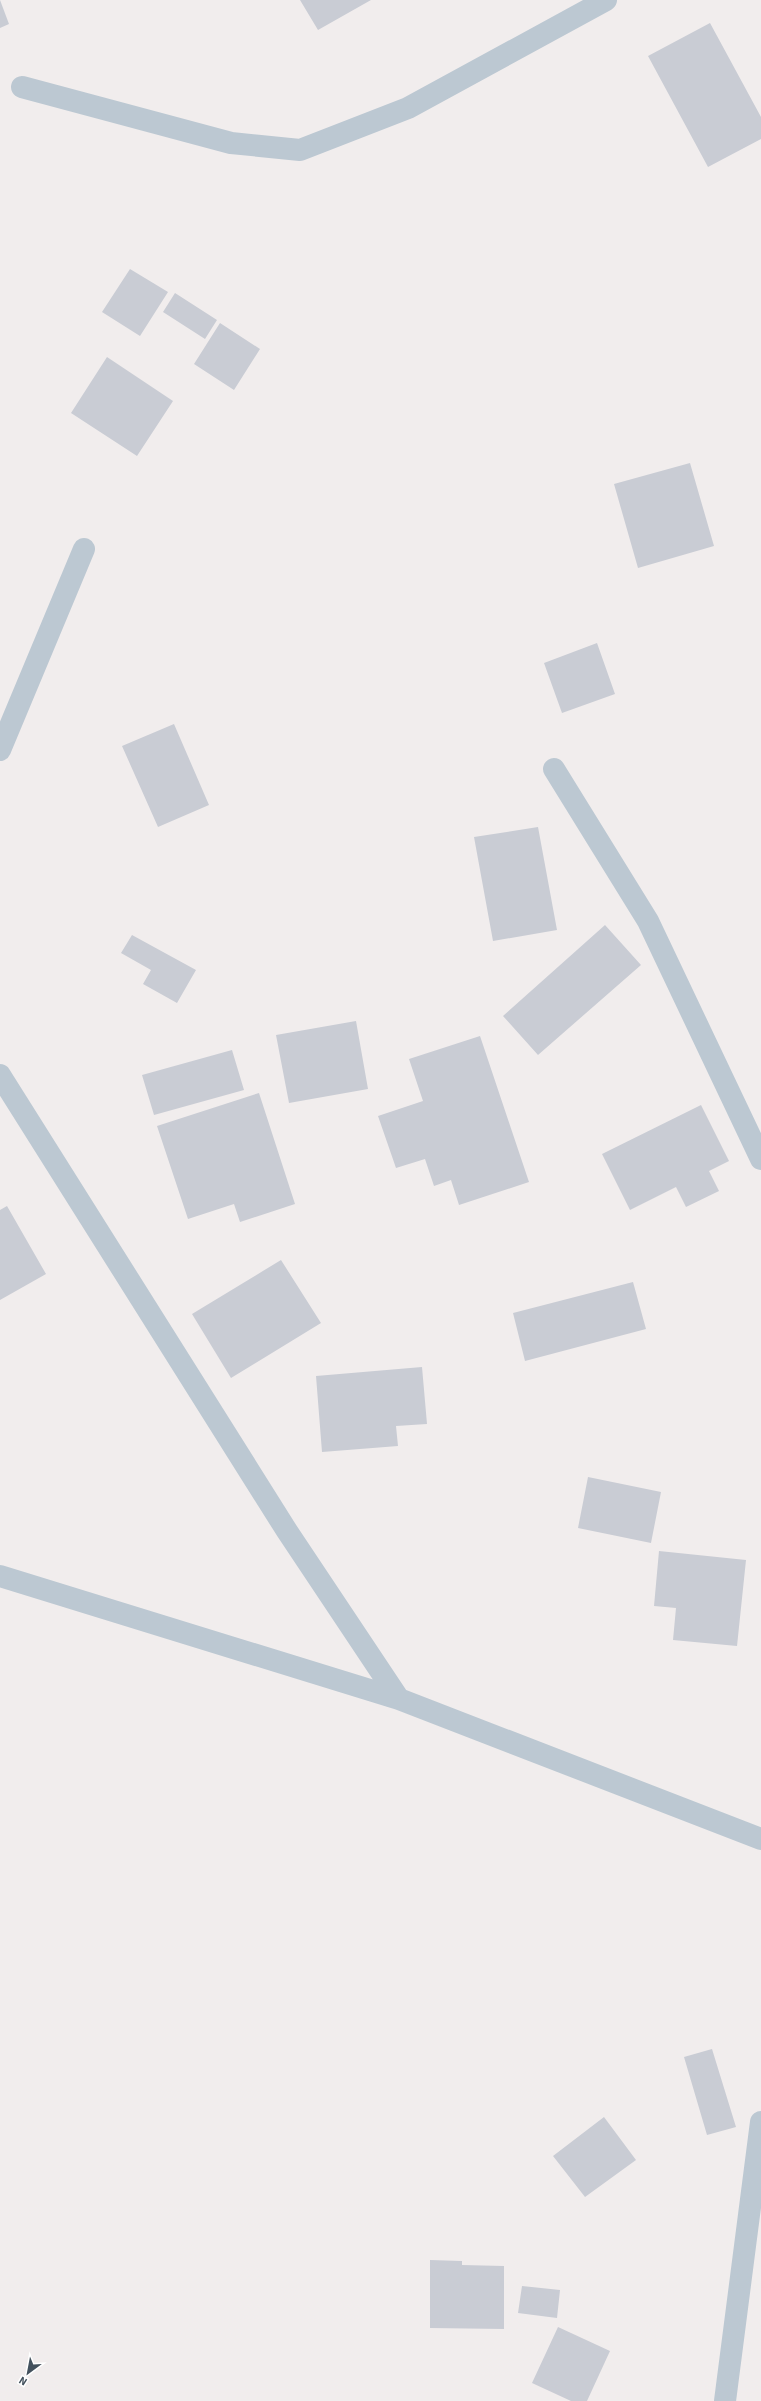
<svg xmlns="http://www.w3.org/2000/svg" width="761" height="2401" font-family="'Source Sans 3',sans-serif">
<rect width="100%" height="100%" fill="#f1eded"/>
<path fill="#c9ccd4" d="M0,0L9,24L0,28Z
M300,0H371L318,30Z
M710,23L761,117V139L708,167L648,56Z
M130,269L168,292L140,336L102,312Z
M175,293L217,320L205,339L163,312Z
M220,323L260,349L234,390L194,364Z
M107,357L173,401L137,456L71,413Z
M690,463L714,546L638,568L614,484Z
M597,643L615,694L562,713L544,663Z
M174,724L209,805L158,827L122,746Z
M538,827L557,930L493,941L474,837Z
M605,925L641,965L538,1055L503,1016Z
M132,935L196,970L177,1003L143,984L151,970L121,953Z
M356,1021L368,1089L289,1103L276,1035Z
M480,1036L529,1182L459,1205L451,1180L434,1186L425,1159L396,1168L378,1116L423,1101L409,1059Z
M232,1050L244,1090L154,1115L142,1075Z
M259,1093L295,1204L240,1222L234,1204L188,1219L157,1126Z
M701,1105L729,1161L709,1171L719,1191L686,1207L676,1187L630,1210L602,1154Z
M7,1206L46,1274L0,1300V1210Z
M281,1260L321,1323L231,1378L192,1314Z
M633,1282L646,1329L525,1361L513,1313Z
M422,1367L427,1424L396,1426L398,1446L322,1452L316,1376Z
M588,1477L661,1492L651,1543L578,1528Z
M659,1551L746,1560L737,1646L673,1640L676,1608L654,1606Z
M712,2049L736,2127L707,2135L684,2057Z
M604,2117L636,2160L585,2197L553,2156Z
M430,2260L462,2261V2265L504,2266V2329L430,2328Z
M522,2286L560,2290L557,2318L518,2313Z
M558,2327L610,2351L587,2401H571L532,2383Z"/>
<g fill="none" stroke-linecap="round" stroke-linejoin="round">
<path stroke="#bcc8d2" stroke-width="22" d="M22,87L231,143L300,150L408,108L606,0
M0,750L84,549
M554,769L648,921L761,1159
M0,1075L287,1531L399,1699
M0,1576L399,1699L761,1839
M725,2401L761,2122"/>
</g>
<g transform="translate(28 2373) rotate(212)" stroke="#ffffff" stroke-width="3" paint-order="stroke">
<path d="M0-3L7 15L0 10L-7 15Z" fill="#43515d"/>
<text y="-6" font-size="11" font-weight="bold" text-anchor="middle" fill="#43515d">N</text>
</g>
</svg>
